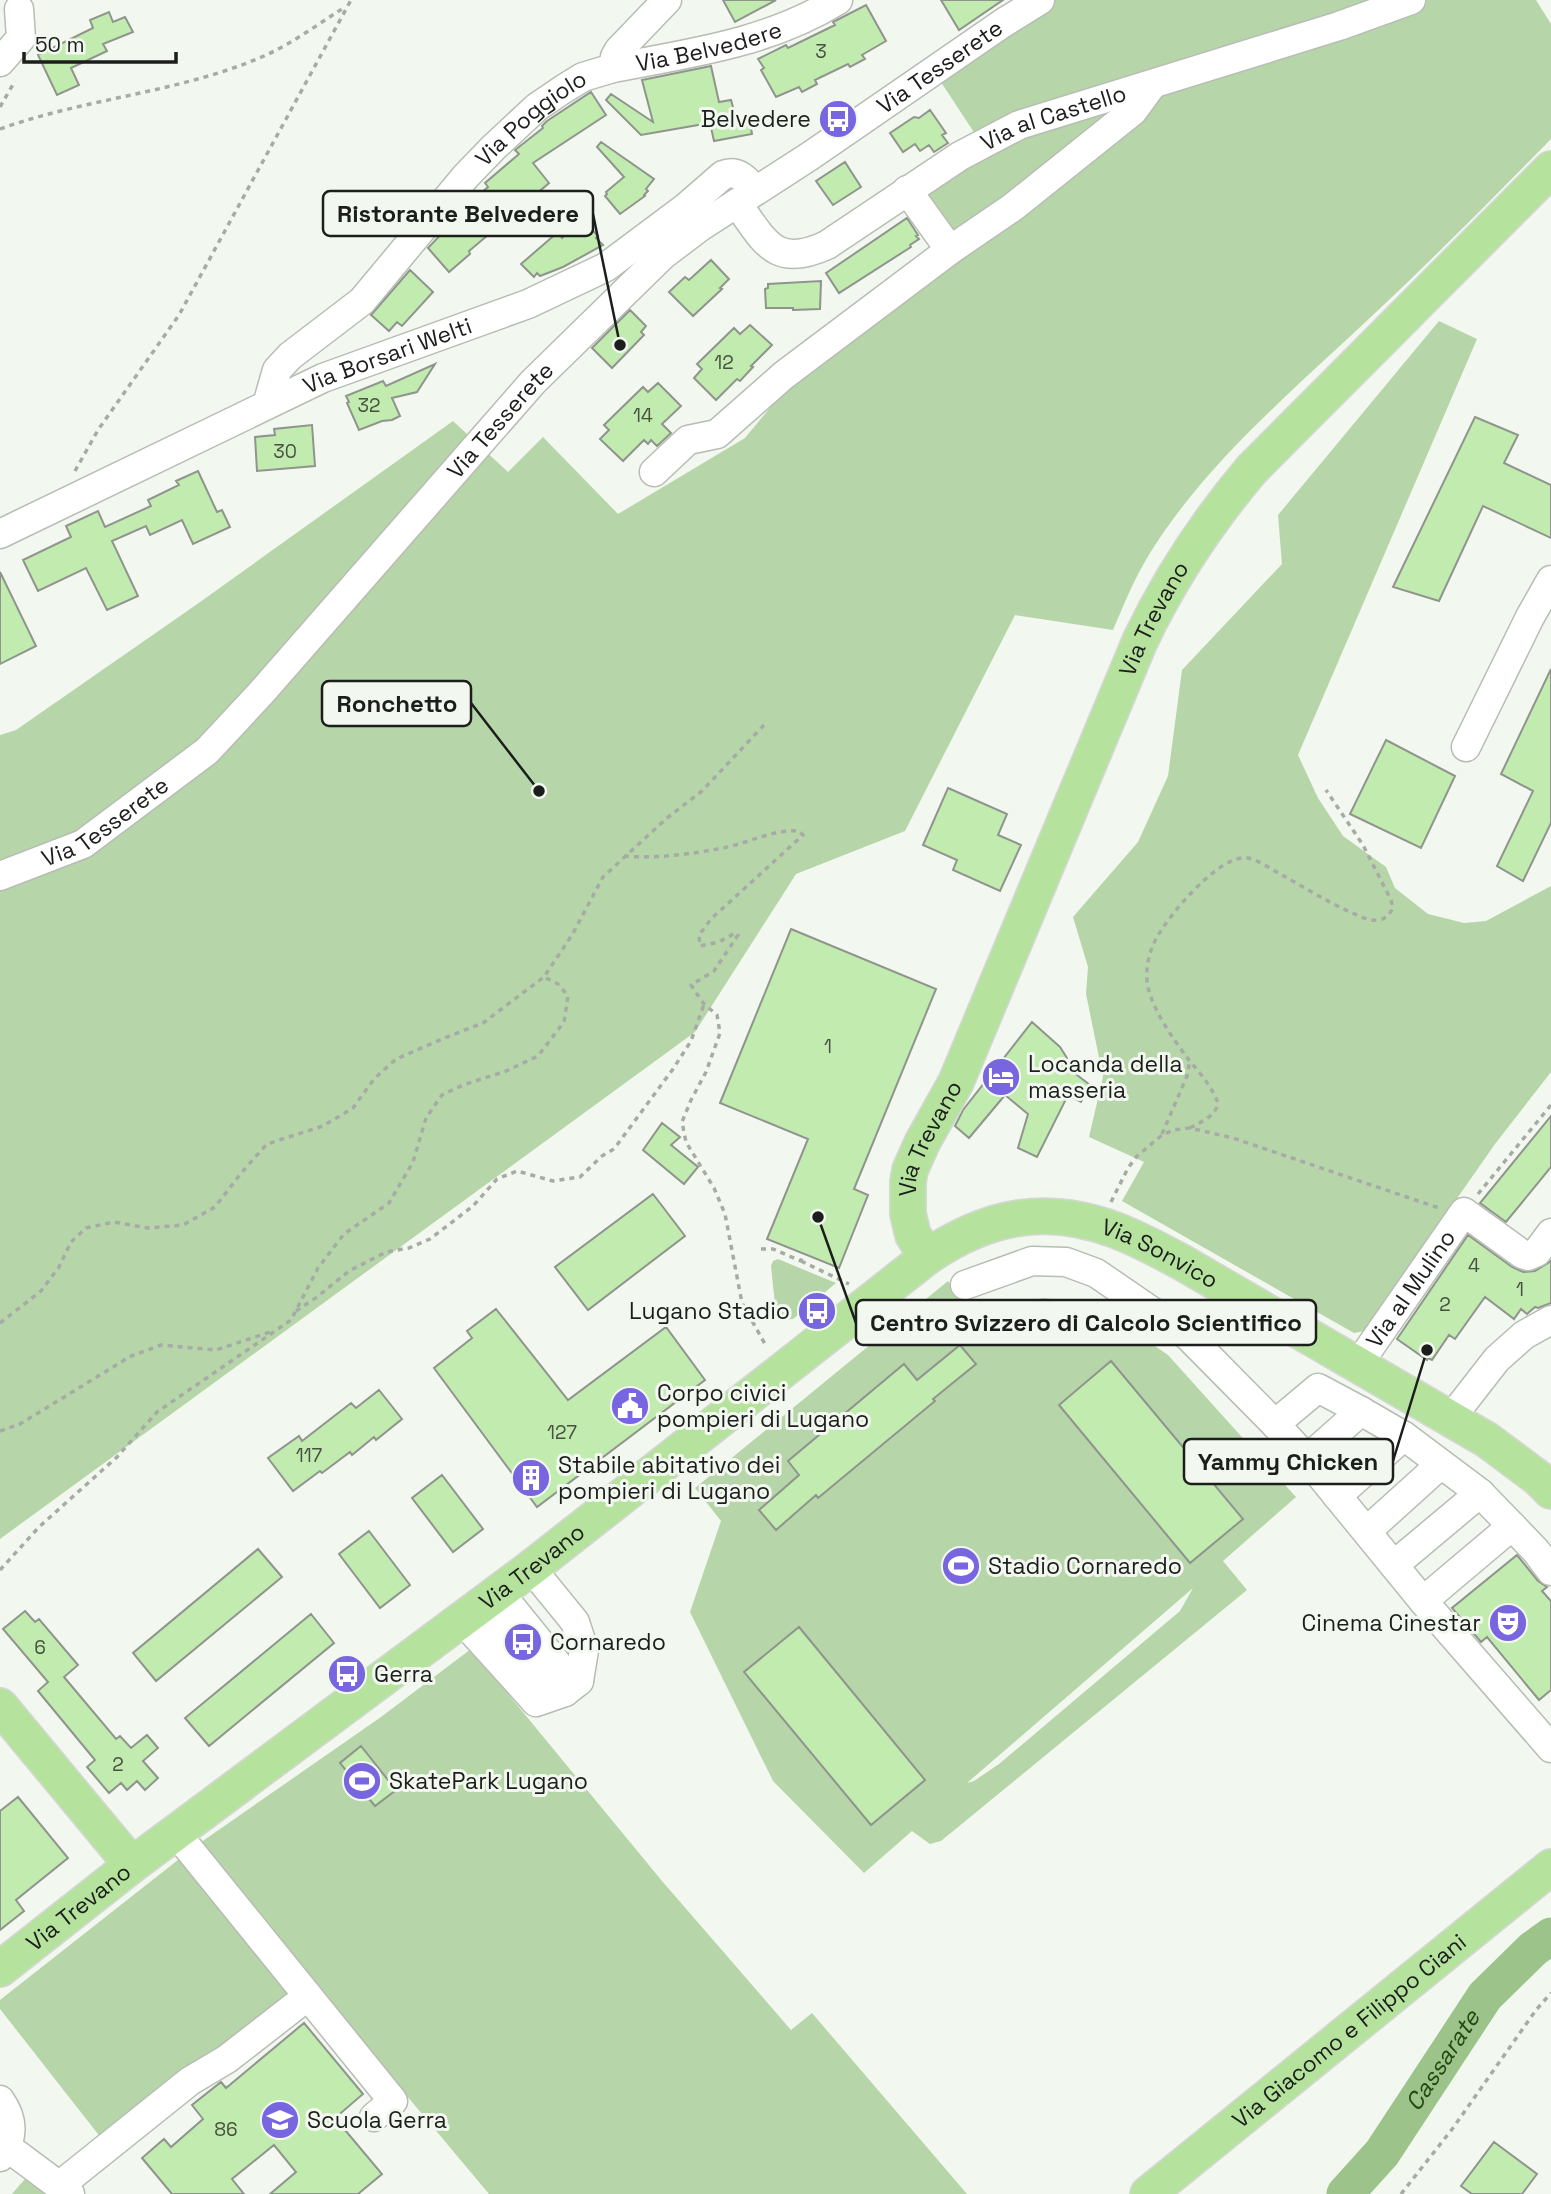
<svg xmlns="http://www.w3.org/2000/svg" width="1551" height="2194" font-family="'Space Grotesk',sans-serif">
<rect width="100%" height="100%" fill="#f2f8ef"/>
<path fill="#b6d5a9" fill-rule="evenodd" d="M1040,0H1536L1551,24V139C1493,198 1435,257 1374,314C1295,389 1208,460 1150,553C1135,577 1124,604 1113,630L1015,615L905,831L796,874L695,1032L0,1539V735L16,730L193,607L453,421L508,472L543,437L618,514L745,438L816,352L950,251L907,190L981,143L933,70Z
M1439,321L1477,339L1298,755L1318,798L1343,836L1386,867L1395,888L1428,914L1464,923L1486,921L1551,886V1072L1495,1144L1451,1207L1370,1330L1354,1333L1122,1201L1144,1162L1089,1137L1103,1077L1086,994L1088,967L1073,917L1138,842L1168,776L1182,670L1282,564L1278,515Z
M778,1259L836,1283L793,1319L782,1320L776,1314L771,1266L773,1261Z
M948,1281L975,1315L1043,1298L1095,1305L1168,1355L1296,1497L1223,1561L1247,1590L941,1841L930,1844L912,1831L864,1873L773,1781L690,1612L721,1521L695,1488ZM1193,1588L1180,1611L999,1764L974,1781L967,1783Z
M471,1649L662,1881L791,2030L812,2013L967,2194H489L197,1845L381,1717Z
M183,1856L296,1994L105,2143L0,2009V2000Z
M31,2172L58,2194H12Z"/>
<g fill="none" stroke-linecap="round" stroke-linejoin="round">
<path stroke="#9bc38a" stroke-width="37" id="s1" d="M1345,2194L1382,2153L1485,1996L1533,1949L1551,1936"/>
</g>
<path fill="#c2ebb0" stroke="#8f958d" stroke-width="2" d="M723,0H776L735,22Z
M941,0H1003L959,30Z
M866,5L886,41L862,55L865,59L850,67L848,64L815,80L817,84L802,92L799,87L776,97L761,70L764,68L758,59L786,45L788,48L835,25L833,22Z
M109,12L113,22L125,17L133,32L103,44L107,51L71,68L79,85L57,95L38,55L93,28L90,20Z
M711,66L719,102L731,100L736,118L749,116L752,134L714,141L710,123L641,135L606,100L611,94L653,122L642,80Z
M591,92L606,115L533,163L549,183L513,214L503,202L501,203L499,200L474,221L488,235L469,251L470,254L449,272L428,248L464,210L469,216L463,208L488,187L485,183L519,154L515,150L543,128L542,126L547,121Z
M930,110L946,133L942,135L948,143L934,152L929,145L920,151L915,144L903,152L890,133L914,117L919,118Z
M601,142L654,179L646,189L648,191L644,195L645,196L620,214L605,196L607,194L606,192L624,177L597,147Z
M845,162L861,187L833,205L816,181Z
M907,218L918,235L916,236L919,239L910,245L911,247L839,293L826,273Z
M583,220L598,236L596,238L603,245L563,267L540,276L537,273L534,277L521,264L558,232L562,238Z
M711,260L729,279L720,288L722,289L693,316L669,292L685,277L689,280Z
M410,270L433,292L402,326L397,322L389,331L371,315Z
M821,281L820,309L793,310V308H766L765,289L768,288V284Z
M630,310L646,326L641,332L644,335L612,368L592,348Z
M750,325L772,345L751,366L753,367L740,381L737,379L716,400L694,378L702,369L697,364L734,328L740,334Z
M435,364L417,392L392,398L400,416L392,420L382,421L359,430L347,403L349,402L346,396L383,381L386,386Z
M658,383L681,406L662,424L671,433L657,446L651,440L648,444L644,440L623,461L600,439L609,430L604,425L643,387L648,392Z
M1475,417L1518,435L1504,463L1551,485V538L1483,506L1439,601L1393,587Z
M312,425L315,466L257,471L255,437L275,435L274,429Z
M198,471L217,512L222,510L230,527L193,544L182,520L150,535L146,526L112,541L138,596L107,610L86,568L38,591L23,560L71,537L66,526L98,511L105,527L151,506L148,500L179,485L176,481Z
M0,572L36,646L0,664Z
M1551,669V823L1523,881L1497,866L1533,791L1501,774Z
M1386,740L1455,776L1421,848L1350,814Z
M948,788L1007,814L998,835L1021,845L1000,891L953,870L957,860L923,845Z
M791,929L936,989L854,1189L868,1195L839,1268L767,1239L808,1139L720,1103Z
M1032,1022L1060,1047L1067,1058L1064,1065L1090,1085L1081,1102L1068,1095L1037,1157L1018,1148L1028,1114L1005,1095L969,1138L955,1126L963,1110Z
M1551,1116V1167L1506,1222L1480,1203Z
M662,1123L680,1137L671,1145L698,1167L684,1184L643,1150Z
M653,1194L685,1236L588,1310L555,1267Z
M1468,1235L1512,1267L1523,1272L1535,1271L1551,1261V1303L1538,1308L1535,1307L1527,1314L1521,1309L1514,1319L1485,1297L1455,1339L1449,1335L1432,1360L1428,1358L1427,1360L1397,1339Z
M496,1309L568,1400L666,1327L705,1380L537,1507L434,1368L472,1338L467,1331Z
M960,1345L976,1364L933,1399L935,1401L818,1498L816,1495L776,1530L759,1510L799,1475L788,1461L904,1364L917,1380Z
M1111,1361L1243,1519L1190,1563L1059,1405Z
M379,1390L402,1419L376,1440L374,1437L352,1455L350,1452L322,1473L320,1471L293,1491L268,1458L299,1436L302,1441L351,1403L356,1408Z
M442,1475L483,1529L453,1552L412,1498Z
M369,1531L410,1585L380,1608L339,1554Z
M258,1549L282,1577L156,1681L133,1653Z
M1517,1555L1538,1581L1547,1587L1542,1591L1551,1601V1690L1539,1700L1487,1637L1481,1642L1452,1608Z
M25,1611L35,1622L39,1619L78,1665L64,1677L116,1739L120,1736L131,1748L147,1735L158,1748L143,1761L158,1778L145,1790L137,1781L127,1790L121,1783L109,1793L87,1767L95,1760L38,1691L48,1682L3,1629Z
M311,1614L334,1643L209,1746L185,1718Z
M799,1627L925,1780L871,1825L744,1672Z
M361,1746L396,1790L375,1806L340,1763Z
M18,1797L68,1858L16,1900L24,1911L0,1930V1811Z
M304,2023L363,2094L335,2118L382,2174L358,2194H270L296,2172L274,2145L232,2179L244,2194H172L142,2158L164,2139L171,2147L203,2119L192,2105L221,2082L226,2088Z
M1494,2142L1537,2174L1522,2194H1472L1461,2186Z"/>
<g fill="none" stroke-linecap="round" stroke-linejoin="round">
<g stroke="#b7bdb4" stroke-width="31">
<g id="minor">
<path d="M0,62L21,38L19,9"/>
<path id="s2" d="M613,68C691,53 769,43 838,0"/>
<path id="s3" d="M737,203C765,242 775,269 827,245L960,156L1019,125L1339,26L1411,0"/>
<path d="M950,250L1013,207L1133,111L1152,85"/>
<path id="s4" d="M267,405L277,370L290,356L362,301L466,176L493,148L537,107L562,90L583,77L613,68L615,57L619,50L667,0"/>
<path d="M654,472L688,440L717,434L784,375L950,250L907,190"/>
<path id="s5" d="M0,534L323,378L528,304L606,267L685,208L723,175C738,169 747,180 755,191"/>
<path d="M1466,747L1530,617L1551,580"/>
<path id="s6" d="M0,876L83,844L207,751L261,693L533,382L663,255L700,227L810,156L1003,23L1040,0"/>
<path d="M965,1285L1032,1261L1066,1262L1096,1273L1188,1336L1275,1424L1307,1459L1423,1601L1551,1748"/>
<path id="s7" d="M1357,1366L1464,1212L1522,1254L1528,1256L1537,1252L1551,1233"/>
<path d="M1361,1411L1404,1436L1480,1493"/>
<path d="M1451,1418L1497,1359L1524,1335L1551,1320"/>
<path d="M1275,1424L1318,1388L1361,1411L1307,1459"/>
<path d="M1337,1496L1404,1436"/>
<path d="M1367,1531L1440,1465"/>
<path d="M1394,1565L1480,1493L1512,1526"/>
<path d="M499,1592L559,1666L579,1681"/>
<path d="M1423,1601L1512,1526L1536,1551L1551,1571"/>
<path d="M480,1606L546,1680L565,1692"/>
<path d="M462,1620L536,1702L565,1692L579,1681L584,1650L575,1622L531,1568"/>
<path d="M176,1833L393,2101L374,2117"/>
<path d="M0,2100C14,2120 14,2138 0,2157"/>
<path d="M7,2147L70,2194"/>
<path d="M59,2186L190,2081L227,2059L308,1996"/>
</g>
</g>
<g stroke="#d6d6d6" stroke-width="38">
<g id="major">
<path id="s8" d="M927,1257L913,1235L908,1214V1182L910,1170L922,1143L956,1082L1140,641C1170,578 1207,522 1252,469L1551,169"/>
<path d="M0,1706L132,1865"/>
<path id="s9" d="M0,1969L132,1865L531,1568L927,1257C987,1216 1045,1204 1115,1230C1139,1239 1161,1251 1183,1263L1487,1440L1538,1478L1551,1491"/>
<path id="s10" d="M1148,2194L1551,1867"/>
</g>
</g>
<path stroke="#a7aba5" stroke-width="3.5" stroke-dasharray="5 5" stroke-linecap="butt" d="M0,107L15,81
M0,129C86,98 179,93 264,56C291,44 317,25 342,9
M75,471L98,430L179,315L351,0
M624,856C656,859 691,854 723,848C749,843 773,829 799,831L803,835L711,919L699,935L700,946L719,942L735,933L738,935L714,971L691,985L704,1004L717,1015L720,1033L706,1072L691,1100L682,1122L686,1142L714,1188L725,1214L742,1303L765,1344
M1190,1128C1202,1121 1215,1117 1218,1103C1212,1087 1200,1073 1189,1060C1174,1040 1156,1015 1149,991C1144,975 1148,953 1156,939C1168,916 1220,853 1248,858C1260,861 1271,869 1282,875C1305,888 1328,902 1352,913C1360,916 1368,921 1377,920C1385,920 1389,915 1393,908L1391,900L1363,845L1326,790
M1162,1134L1187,1076L1190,1060
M1478,1194L1551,1105
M1111,1202L1128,1168L1137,1156L1161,1136L1173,1130L1190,1128L1233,1138L1439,1208
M761,1249H773L801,1261L803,1254
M801,1261L849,1284
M296,1311L317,1297L349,1271L386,1252L409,1248L430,1239L473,1206L497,1179L517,1171L553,1181L580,1177L602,1156L614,1149L673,1069L691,1041L704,1004
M0,1323L41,1291L59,1267L71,1242L86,1228L114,1222L148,1228L183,1225L215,1207L242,1172L267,1144L323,1126L353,1108L374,1079L396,1059L447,1037L483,1023L544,977L572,935L603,877L667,818L702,791L764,725
M0,1431L20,1424L131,1356L161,1345L216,1350L270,1332
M0,1570L39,1527L117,1457L157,1412L291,1320L318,1268L344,1234L389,1203L413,1162L426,1118L442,1095L463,1085L506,1071L538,1056L564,1022L568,996L558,984L544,977
M1401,2194L1453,2128L1536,2010L1551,1993"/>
<use href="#minor" stroke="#fff" stroke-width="28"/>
<use href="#major" stroke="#b5e39e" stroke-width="35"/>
</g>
<defs>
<g id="bus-disc" transform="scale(2.0125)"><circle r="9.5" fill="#7865e0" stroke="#f2f8ef"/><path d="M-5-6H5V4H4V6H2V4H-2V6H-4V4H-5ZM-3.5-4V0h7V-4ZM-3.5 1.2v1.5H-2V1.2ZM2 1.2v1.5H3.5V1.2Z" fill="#fff"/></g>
<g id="hotel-disc" transform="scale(2.0125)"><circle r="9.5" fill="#7865e0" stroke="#f2f8ef"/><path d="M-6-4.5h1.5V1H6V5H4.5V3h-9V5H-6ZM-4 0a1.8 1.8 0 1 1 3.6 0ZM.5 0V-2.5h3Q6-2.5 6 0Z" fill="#fff"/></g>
<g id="civic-disc" transform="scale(2.0125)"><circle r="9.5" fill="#7865e0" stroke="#f2f8ef"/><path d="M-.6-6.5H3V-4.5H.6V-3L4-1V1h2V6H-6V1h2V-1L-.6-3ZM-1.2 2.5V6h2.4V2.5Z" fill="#fff"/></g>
<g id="building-disc" transform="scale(2.0125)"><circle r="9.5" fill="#7865e0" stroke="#f2f8ef"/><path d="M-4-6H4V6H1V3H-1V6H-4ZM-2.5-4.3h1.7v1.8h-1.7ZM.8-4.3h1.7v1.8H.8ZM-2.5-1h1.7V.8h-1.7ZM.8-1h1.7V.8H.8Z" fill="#fff"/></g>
<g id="stadium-disc" transform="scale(2.0125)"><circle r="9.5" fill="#7865e0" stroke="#f2f8ef"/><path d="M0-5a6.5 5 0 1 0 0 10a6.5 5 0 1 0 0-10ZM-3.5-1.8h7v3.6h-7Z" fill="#fff"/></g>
<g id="theatre-disc" transform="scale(2.0125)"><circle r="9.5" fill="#7865e0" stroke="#f2f8ef"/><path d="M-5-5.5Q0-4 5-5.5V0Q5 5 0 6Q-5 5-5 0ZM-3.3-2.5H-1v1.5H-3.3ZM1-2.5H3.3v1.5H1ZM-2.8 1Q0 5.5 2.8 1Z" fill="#fff"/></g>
<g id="school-disc" transform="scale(2.0125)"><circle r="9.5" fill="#7865e0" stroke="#f2f8ef"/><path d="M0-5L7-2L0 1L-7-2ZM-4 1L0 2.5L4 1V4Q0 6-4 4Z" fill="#fff"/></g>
</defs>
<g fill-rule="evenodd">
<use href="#bus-disc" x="838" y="119"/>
<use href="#hotel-disc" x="1001" y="1077"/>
<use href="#bus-disc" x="817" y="1311"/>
<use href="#civic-disc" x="630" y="1406"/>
<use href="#building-disc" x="531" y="1478"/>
<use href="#stadium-disc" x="961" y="1566"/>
<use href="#theatre-disc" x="1508" y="1623"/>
<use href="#bus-disc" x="523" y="1642"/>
<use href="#bus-disc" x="347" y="1674"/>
<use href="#stadium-disc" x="362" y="1781"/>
<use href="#school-disc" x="280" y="2120"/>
</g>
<g text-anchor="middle" stroke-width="6" stroke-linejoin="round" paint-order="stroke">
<g font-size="19" fill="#465140">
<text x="821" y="58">3</text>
<text x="724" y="369">12</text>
<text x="369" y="412">32</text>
<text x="643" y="422">14</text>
<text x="285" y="458">30</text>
<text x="828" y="1053">1</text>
<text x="1474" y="1272">4</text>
<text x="1520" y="1296">1</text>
<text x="1445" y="1311">2</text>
<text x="562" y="1439">127</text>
<text x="309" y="1462">117</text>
<text x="40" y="1654">6</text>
<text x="118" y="1771">2</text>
<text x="226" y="2136">86</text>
</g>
<g font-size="23" fill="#1c1e1b" stroke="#f2f8ef">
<text dy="8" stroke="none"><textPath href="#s2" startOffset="98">Via Belvedere</textPath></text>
<text dy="8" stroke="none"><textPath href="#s6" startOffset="1253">Via Tesserete</textPath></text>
<text dy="8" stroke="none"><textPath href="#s3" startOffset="376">Via al Castello</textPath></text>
<text dy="8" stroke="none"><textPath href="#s4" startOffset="396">Via Poggiolo</textPath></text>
<text dy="8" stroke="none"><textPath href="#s5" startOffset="427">Via Borsari Welti</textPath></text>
<text dy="8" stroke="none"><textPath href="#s6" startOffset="686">Via Tesserete</textPath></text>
<text dy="8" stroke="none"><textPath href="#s8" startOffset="695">Via Trevano</textPath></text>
<text dy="8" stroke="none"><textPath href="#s6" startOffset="119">Via Tesserete</textPath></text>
<text dy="8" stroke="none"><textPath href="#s8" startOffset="128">Via Trevano</textPath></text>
<text dy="8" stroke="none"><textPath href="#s9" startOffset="1418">Via Sonvico</textPath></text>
<text dy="8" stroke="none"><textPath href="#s7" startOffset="94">Via al Mulino</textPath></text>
<text dy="8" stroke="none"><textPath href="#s9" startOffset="667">Via Trevano</textPath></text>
<text dy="8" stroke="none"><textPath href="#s9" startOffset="100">Via Trevano</textPath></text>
<text dy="8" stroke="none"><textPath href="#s10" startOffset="259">Via Giacomo e Filippo Ciani</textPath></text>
</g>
<g font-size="23" fill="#1c1e1b" stroke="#f2f8ef" text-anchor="start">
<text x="811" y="127" text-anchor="end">Belvedere</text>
<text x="1028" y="1072">Locanda della<tspan x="1028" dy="26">masseria</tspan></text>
<text x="790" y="1319" text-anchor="end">Lugano Stadio</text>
<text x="657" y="1401">Corpo civici<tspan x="657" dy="26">pompieri di Lugano</tspan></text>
<text x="558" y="1473">Stabile abitativo dei<tspan x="558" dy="26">pompieri di Lugano</tspan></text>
<text x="988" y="1574">Stadio Cornaredo</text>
<text x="1481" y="1631" text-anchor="end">Cinema Cinestar</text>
<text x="550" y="1650">Cornaredo</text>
<text x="374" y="1682">Gerra</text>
<text x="389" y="1789">SkatePark Lugano</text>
<text x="307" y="2128">Scuola Gerra</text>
</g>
<g font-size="24" font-style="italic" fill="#254a10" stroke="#f2f8ef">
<text dy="8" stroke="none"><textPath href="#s1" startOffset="166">Cassarate</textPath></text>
</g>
</g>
<path fill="none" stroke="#1c1e1b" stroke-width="2.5" d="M620 345L593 214M539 791L471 703M818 1217L856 1323M1427 1350L1393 1461"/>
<g fill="#1c1e1b" stroke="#f2f8ef" stroke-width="2.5">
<circle cx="620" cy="345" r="7"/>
<circle cx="539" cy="791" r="7"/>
<circle cx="818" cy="1217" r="7"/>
<circle cx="1427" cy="1350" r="7"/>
</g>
<g fill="#f2f8ef" stroke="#1c1e1b" stroke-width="2.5">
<rect x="323" y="191" width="270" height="45" rx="7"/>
<rect x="322" y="681" width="149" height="45" rx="7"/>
<rect x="856" y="1300" width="460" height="45" rx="7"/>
<rect x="1184" y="1439" width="209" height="45" rx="7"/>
</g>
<g font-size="24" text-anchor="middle" font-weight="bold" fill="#1c1e1b">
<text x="458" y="222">Ristorante Belvedere</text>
<text x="397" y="712">Ronchetto</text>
<text x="1086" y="1331">Centro Svizzero di Calcolo Scientifico</text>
<text x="1288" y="1470">Yammy Chicken</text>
</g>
<path d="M24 52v10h152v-10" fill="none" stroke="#1c1e1b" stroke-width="3.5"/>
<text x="35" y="52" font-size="21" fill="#1c1e1b" stroke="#f2f8ef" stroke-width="5" paint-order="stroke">50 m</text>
</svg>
